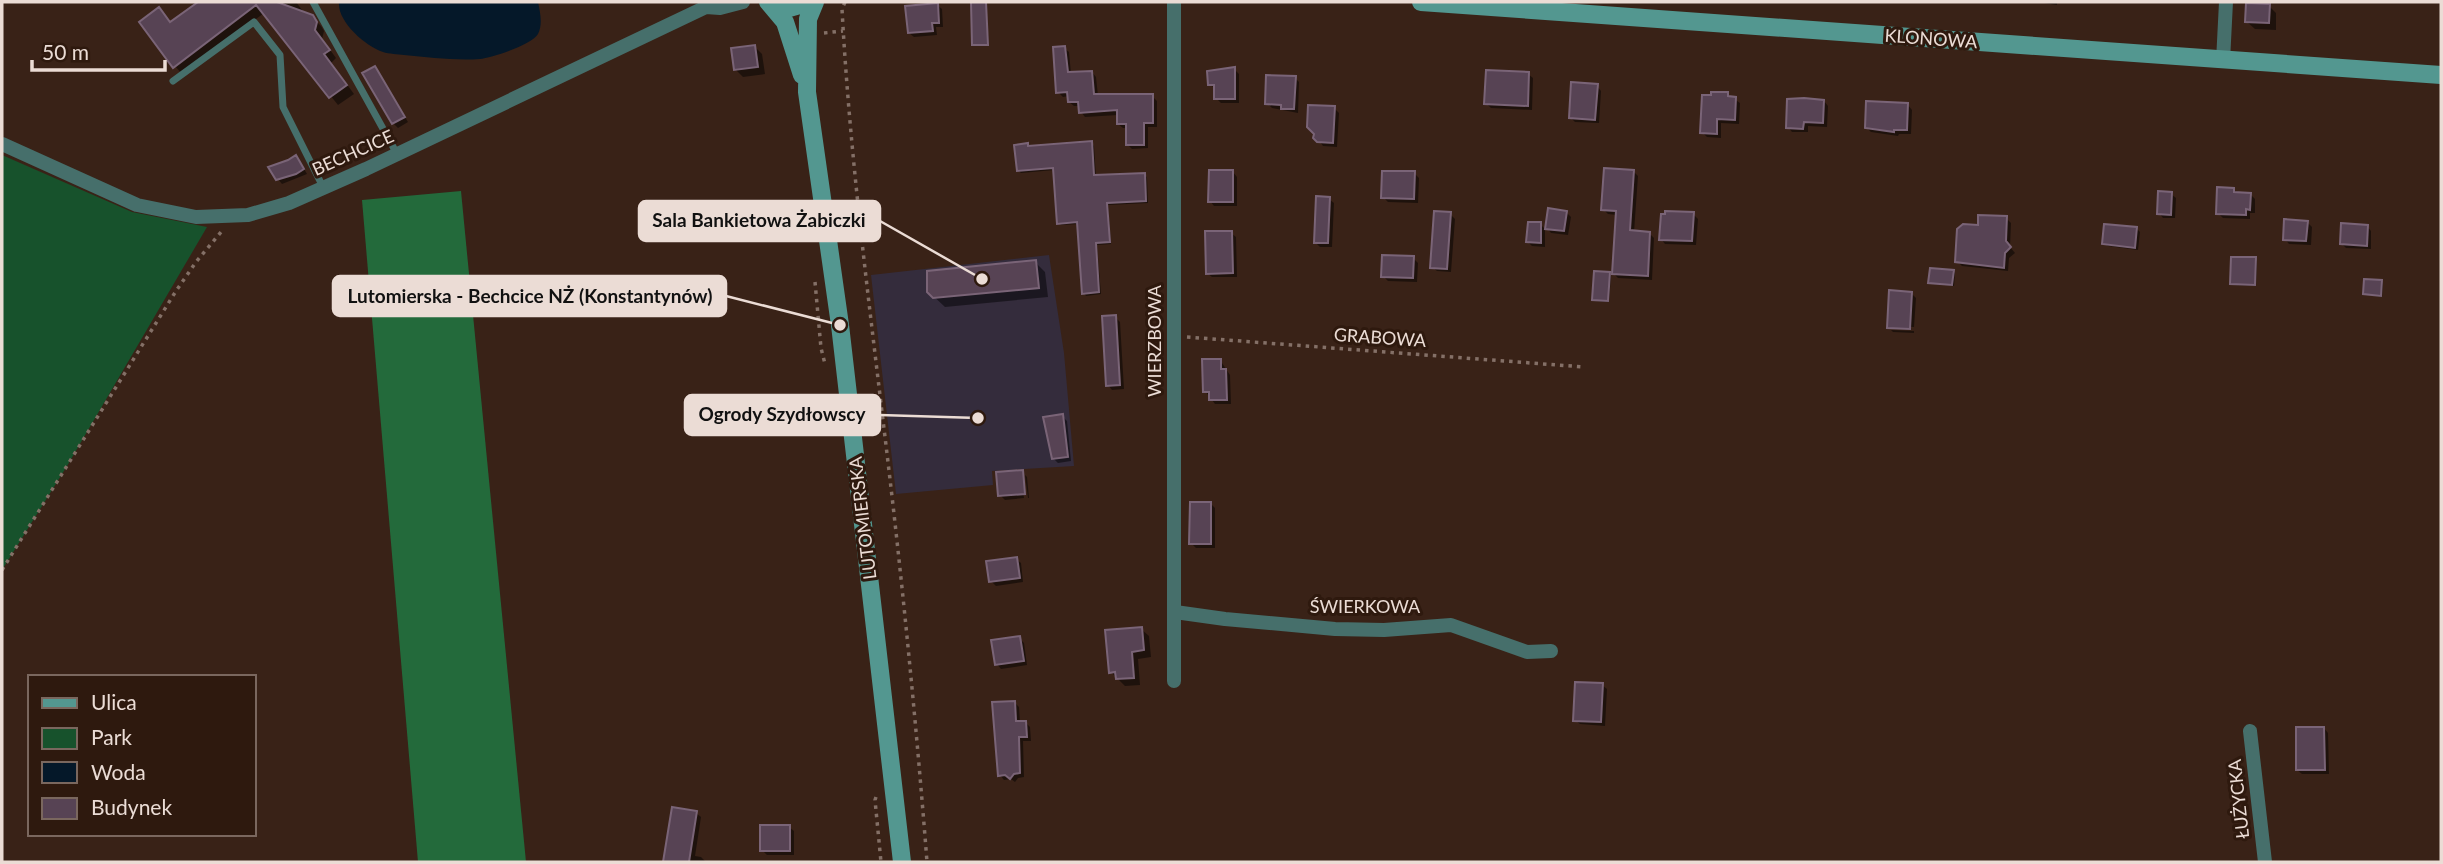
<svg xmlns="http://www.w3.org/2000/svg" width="2443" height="864" font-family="Lato,sans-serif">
<rect width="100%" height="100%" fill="#392217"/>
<path fill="#342c3c" d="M1049,255L1064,353L1074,466L992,471L993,485L896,494L871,275Z"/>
<path fill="#17522c" d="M2,155L132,212L207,227L67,466L2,570Z"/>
<path fill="#236a3b" d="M461,191L526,862H418L362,200Z"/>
<path fill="#051829" d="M339,2H538C540,12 543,24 538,34C533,44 492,58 480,59C455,61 429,57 404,55C398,54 389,54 383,52C365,46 337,21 339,2Z"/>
<path fill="#0007" d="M200,2H296L305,14L312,17L321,26L324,31L322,39L336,58L331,63L354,94L338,105L264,13L182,74L175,66L159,9L171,24Z
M2038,2H2057V5Z
M986,3L989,46H976L974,45Z
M937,5L942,9L943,27H936L937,35L914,37L909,33Z
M2269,6L2276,13V30L2255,29L2247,22Z
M755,47L762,54L765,74L743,77L735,69Z
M1064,48L1069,52L1071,74L1092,72L1096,77L1098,96H1152L1157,101V127H1148V148L1132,149L1127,144V128H1123L1118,124V115L1085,117L1081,112L1080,106H1074L1069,102V96L1063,97L1058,92Z
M375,68L408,122L398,128L393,123Z
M1234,69L1239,74V103H1221L1216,98V89L1209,84Z
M1528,74L1533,78L1532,110L1491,108L1486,103Z
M1295,78L1299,82L1298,113L1272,108L1267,103Z
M1597,86L1601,91L1599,123L1575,122L1570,117Z
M1727,94L1740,103L1739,124L1721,123V138L1707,137L1702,132Z
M1824,101L1828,106L1827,127L1808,126V132H1792L1788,127Z
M1908,105L1912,110L1911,134H1899L1898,136L1871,132L1866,127Z
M1334,108L1339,113L1337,147L1323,146L1309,126Z
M1091,143L1094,146L1096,177L1144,175L1147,177L1148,203L1108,205L1111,244L1097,245L1101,294L1086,296L1084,293L1079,224L1061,225L1059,223L1054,170L1021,173L1018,170L1030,148Z
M300,162L307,174L282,184L278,179Z
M1633,171L1638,176L1634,232L1649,233L1654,238L1652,280L1618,278L1614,274L1617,215L1608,214L1603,209Z
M1233,172L1237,177V206H1214L1210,201Z
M1414,173L1419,178L1418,203L1388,202L1383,197Z
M2233,189L2238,194L2251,195L2255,199V213H2250V219L2223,218L2218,213Z
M2171,194L2176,198L2175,218H2163L2159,213Z
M1329,199L1334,203L1332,247H1320L1315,242Z
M1566,212L1571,217L1568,235L1551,233L1547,228Z
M1450,214L1455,219L1451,272L1437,271L1432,267Z
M1693,214L1698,219L1696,245L1665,244L1661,239Z
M2006,218L2011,223L2010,247L2015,253L2009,258L2008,271L1962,266L1957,261L1979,226Z
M2307,222L2312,227L2311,245L2289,244L2285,239Z
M1540,224L1545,229V247L1532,246L1527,241Z
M2367,226L2371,231V249L2346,248L2342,244Z
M2136,228L2140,232L2138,250L2108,246L2104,243Z
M1231,233L1236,237L1237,277H1212L1207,273Z
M1413,258L1418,263L1417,282L1388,281L1383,276Z
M2255,259L2257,261L2256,286L2234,285L2232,284Z
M1035,262L1045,272L1048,297L945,307L929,292Z
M1953,271L1955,273L1954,286L1930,282Z
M1609,274L1611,276L1609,302L1596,301L1594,299Z
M2382,282L2383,284L2382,297L2365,294Z
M1911,293L1916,298L1914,327L1891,326V329L1888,327Z
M1115,317L1120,322L1124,389L1112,390L1108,385Z
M1891,330L1914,331V333L1893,332Z
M1220,360L1230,375L1231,404H1215L1205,391Z
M1062,416L1067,421L1071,461L1058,463L1053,458Z
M1022,472L1024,475H1021L1024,498L1005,500L1000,495Z
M1025,475L1027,477L1029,498H1028Z
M1210,503L1215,508V548H1196L1191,543Z
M1016,559L1021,563L1023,582L996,586L991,581Z
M1141,629L1149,636L1151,657L1138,659L1140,685L1125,686L1111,672Z
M1019,638L1024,643L1027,665L1001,669L997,664Z
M1602,685L1607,689L1605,726L1580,724L1575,720Z
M1014,702L1019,707L1020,723H1026L1030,727L1031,741H1023L1024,777L1018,778L1015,782L1011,779L1004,780L1000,775Z
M2324,728L2328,733L2329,774H2302L2297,770Z
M673,809L696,813L701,817L695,856L701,857L706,862H665Z
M789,827L794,831V855H767L762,850Z"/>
<path fill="#574354" stroke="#7a6477" stroke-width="2" d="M198,2H277L313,15L317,22L315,30L330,50L324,54L347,85L329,98L256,5L173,68L139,22L159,7L170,22Z
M971,2H986L988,45H972Z
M938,3L939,23H932L933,31L908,33L905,6Z
M2246,3L2270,4L2269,23L2245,22Z
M755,45L758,67L734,70L731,48Z
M1065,46L1068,72L1092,71L1094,94H1153V123H1144V145H1126V124H1117V110L1079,113L1078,102H1068L1067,92L1056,93L1053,47Z
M375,66L405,117L392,124L362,73Z
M1235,67V99H1214V85H1208L1207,71Z
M1486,70L1529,72L1528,106L1484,104Z
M1266,75L1296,76L1294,109H1281V105L1265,104Z
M1571,82L1598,84L1595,120L1569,118Z
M1711,92H1728V96L1736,97L1735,120L1717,119V134L1700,133L1702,95H1711Z
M1804,98L1824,100L1823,123L1804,122L1803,129L1786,128L1787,99Z
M1866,101L1908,103L1907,130H1894V132L1865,128Z
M1308,105L1335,106L1333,143L1317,142L1313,138L1314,134L1307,127Z
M1092,141L1094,175L1145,173L1146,201L1107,203L1110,242L1096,243L1099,292L1082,294L1077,222L1057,224L1053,168L1017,171L1014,145L1028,143V146Z
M296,155L304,169L296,174L276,180L268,167L288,160Z
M1604,168L1634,170L1630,230L1650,232L1648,276L1612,274L1616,211L1601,210Z
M1209,170H1233V202H1208Z
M1382,171H1415L1414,199L1381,198Z
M2217,187L2234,188V192L2251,193L2250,210L2246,209V215L2216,214Z
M2158,191L2172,192L2171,215L2157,214Z
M1316,196L1330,197L1328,243H1314Z
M1548,208L1567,211L1564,231L1545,229Z
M1434,211L1451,212L1447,269L1430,268Z
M1665,211L1694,212L1692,241L1659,240L1661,214H1665Z
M1978,215L2007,216L2006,241L2011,247L2005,253L2004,268L1955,262L1957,229L1963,224L1978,225Z
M2284,219L2308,221L2306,241L2283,240Z
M1528,222H1541V243L1526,242Z
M2341,223L2368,225L2367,246L2340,244Z
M2104,224L2137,227L2135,248L2102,244Z
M1205,231H1232L1233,273L1206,274Z
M1382,255L1414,256L1413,278L1381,277Z
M2231,257H2256L2255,285L2230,284Z
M1036,260L1039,288L933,298L927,292V271Z
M1930,268L1954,270L1952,285L1928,283Z
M1594,271L1610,272L1608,301L1592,300Z
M2364,279L2382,280L2381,296L2363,294Z
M1889,290L1912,292L1910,329L1887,328Z
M1116,315L1120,385L1106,386L1102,316Z
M1202,359H1221V369H1226L1227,400H1209V392H1203Z
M1063,414L1068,457L1052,459L1043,417Z
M1023,470L1025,494L998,496L996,472Z
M1190,502H1211V544H1189Z
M1017,557L1020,578L989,582L986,561Z
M1142,627L1144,650L1132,652L1134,678L1116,679L1115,672L1109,673L1105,630Z
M1020,636L1024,661L995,665L991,640Z
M1575,682L1603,683L1601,722L1573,721Z
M1015,701L1016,721H1026L1027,737H1019L1020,773L1014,774L1010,779L1005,775L998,776L992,702Z
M2296,727H2324L2325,770H2296Z
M672,807L697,811L689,862H663Z
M760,825H790V851H760Z"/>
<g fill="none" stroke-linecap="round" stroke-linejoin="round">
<path stroke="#847067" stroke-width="3.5" stroke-dasharray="3.5 5" stroke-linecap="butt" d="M845,2L842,9C851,178 875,346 894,514C907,630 918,746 927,862
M824,33L843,31
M815,282L821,348L825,364
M1187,337L1584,367
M2,570L176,291L196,262L221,232
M876,797L875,800L881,862"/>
<path stroke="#466f6b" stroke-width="7" d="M313,2L397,154
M173,81L254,22L280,55L283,107L323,187"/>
<path stroke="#466f6b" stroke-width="14" d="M1174,2V681
M2223,61L2226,2
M2,144L137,205L196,217L248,215L289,203L366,169L706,7L720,8L743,2
M1175,612L1225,619L1335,629L1384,630L1451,625L1527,652L1551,651
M2250,731L2265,862"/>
<path stroke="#539790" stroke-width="18" d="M768,2L789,8L810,2
M815,2L808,19L807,92L840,325L902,862
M1421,2L2441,75
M769,3L785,22L802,75"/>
</g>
<g text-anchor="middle" stroke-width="6" stroke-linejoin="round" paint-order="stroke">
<g font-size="18" fill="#ebdcd5" stroke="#2e190e">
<text transform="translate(1931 39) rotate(4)" y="6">KLONOWA</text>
<text transform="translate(353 153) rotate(-24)" y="6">BECHCICE</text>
<text transform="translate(1380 338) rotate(4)" y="6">GRABOWA</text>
<text transform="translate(1155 341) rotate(-90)" y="6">WIERZBOWA</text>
<text transform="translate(863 518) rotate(-97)" y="6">LUTOMIERSKA</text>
<text x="1365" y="613">ŚWIERKOWA</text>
<text transform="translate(2239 799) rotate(-96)" y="6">ŁUŻYCKA</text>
</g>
</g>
<path fill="none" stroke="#ebdcd5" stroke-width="2.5" d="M982 279L880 221M840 325L726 296M978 418L880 415"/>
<g fill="#ebdcd5" stroke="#2e190e" stroke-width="2.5">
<circle cx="982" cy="279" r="7"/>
<circle cx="840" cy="325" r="7"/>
<circle cx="978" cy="418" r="7"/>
</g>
<g fill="#ebdcd5" stroke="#ebdcd5" stroke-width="2.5">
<rect x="639" y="201" width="241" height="40" rx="7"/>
<rect x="333" y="276" width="393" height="40" rx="7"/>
<rect x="685" y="395" width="195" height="40" rx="7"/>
</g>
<g font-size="19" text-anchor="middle" font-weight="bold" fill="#111">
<text x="759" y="227">Sala Bankietowa Żabiczki</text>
<text x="530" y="303">Lutomierska - Bechcice NŻ (Konstantynów)</text>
<text x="782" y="421">Ogrody Szydłowscy</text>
</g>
<rect width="2443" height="864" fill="none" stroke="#ebdcd5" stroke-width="7"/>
<rect x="28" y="675" width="228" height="161" fill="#2e190e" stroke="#7a675e" stroke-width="2"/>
<rect x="42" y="698" width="35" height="10" fill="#539790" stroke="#7a675e" stroke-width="2"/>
<text x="91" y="710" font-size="21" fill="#ebdcd5">Ulica</text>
<rect x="42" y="728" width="35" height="21" fill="#17522c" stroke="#7a675e" stroke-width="2"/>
<text x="91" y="745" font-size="21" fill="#ebdcd5">Park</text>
<rect x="42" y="762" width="35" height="21" fill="#051829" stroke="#7a675e" stroke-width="2"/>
<text x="91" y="780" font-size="21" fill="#ebdcd5">Woda</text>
<rect x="42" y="798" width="35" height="21" fill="#574354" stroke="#7a675e" stroke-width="2"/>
<text x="91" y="815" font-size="21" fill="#ebdcd5">Budynek</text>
<path d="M32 60v10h133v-10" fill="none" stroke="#ebdcd5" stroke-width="3.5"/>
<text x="42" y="60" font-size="21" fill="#ebdcd5" stroke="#2e190e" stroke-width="5" paint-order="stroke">50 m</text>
</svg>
